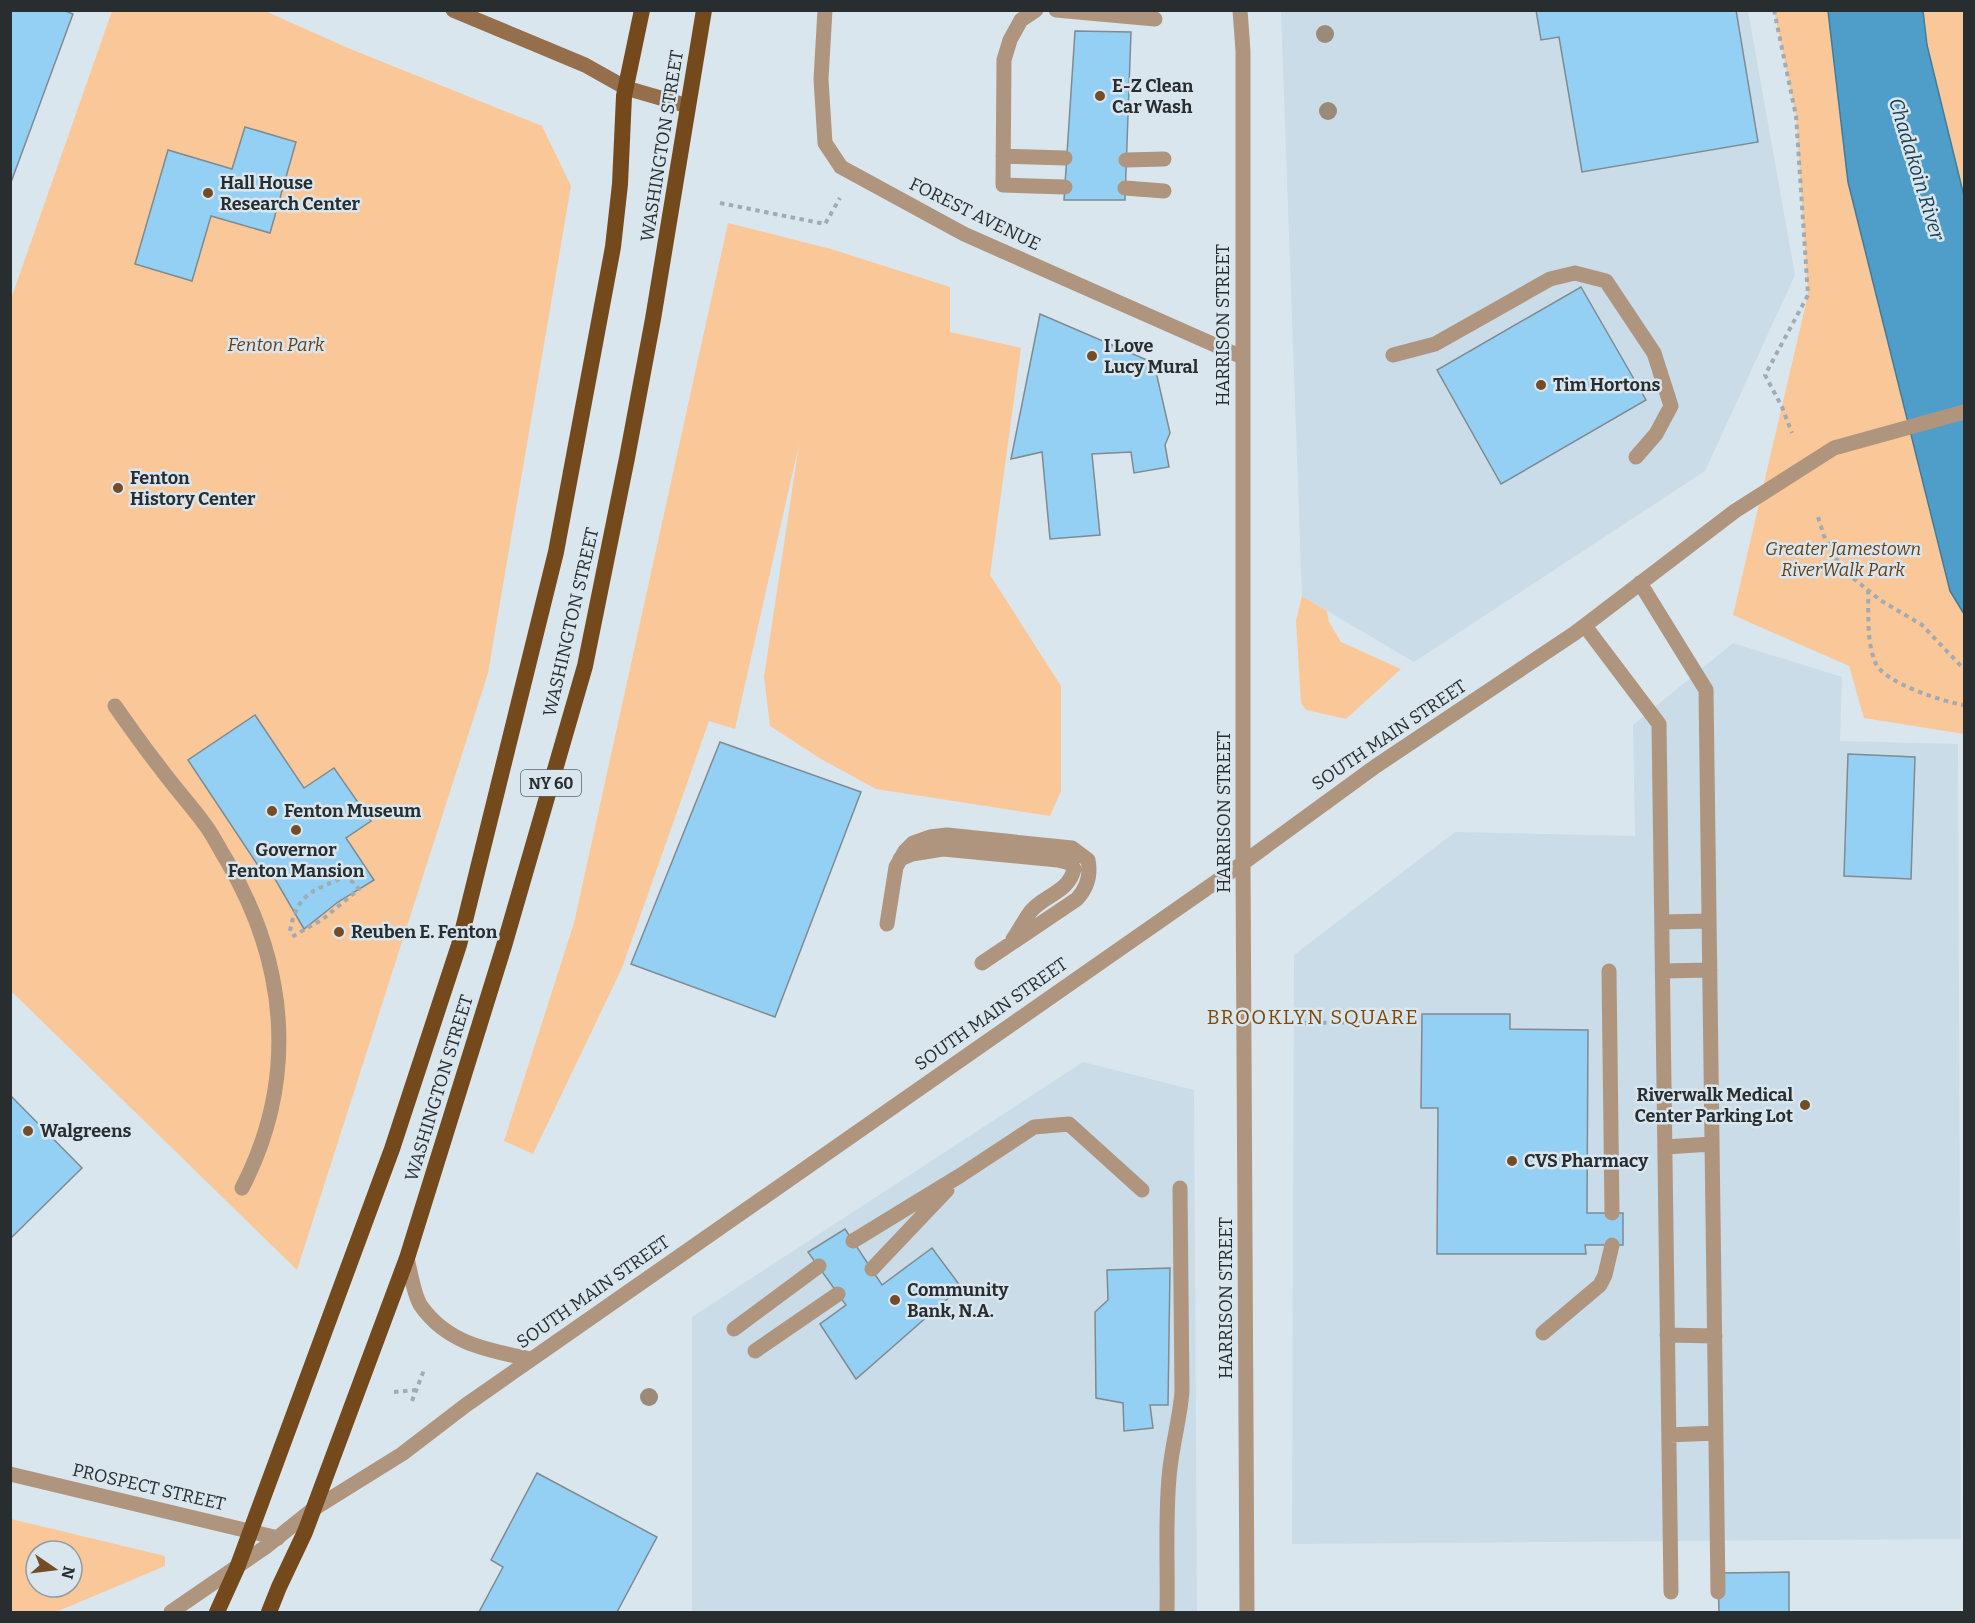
<svg xmlns="http://www.w3.org/2000/svg" width="1975" height="1623" font-family="Bitter,serif">
<rect width="100%" height="100%" fill="#dae6ee"/>
<path fill="#c9dce8" d="M1281,11H1748L1795,275L1705,471L1414,662L1302,596Z
M1733,643L1842,677L1840,741L1958,744L1961,1539L1292,1544L1294,955L1455,832L1635,836L1633,725Z
M1083,1062L1194,1090L1197,1612H692V1317Z"/>
<path fill="#fac798" fill-rule="evenodd" d="M112,11H265L348,48L542,126L571,186L488,673L297,1270L10,990L11,299Z
M1774,11H1828L1848,182L1950,591L1964,614V782V734L1864,718L1849,666L1733,615L1808,295L1796,116Z
M1923,11H1964V196L1927,45Z
M728,223L831,249L950,287V332L1021,348L990,575L1061,686V791L1050,816L876,789L821,759L770,726L764,677L799,444L735,729L709,721L622,968L533,1154L504,1141L574,923Z
M1302,596L1327,611L1329,622L1341,642L1401,669L1346,719L1306,710L1301,703L1296,621Z
M11,1519L165,1556V1566L56,1612H11ZM36,1551H72V1587H36Z"/>
<path fill="#4f9ec9" stroke="#437c9b" stroke-width="1.5" d="M1828,11H1923L1927,45L1964,196V614L1950,591L1848,182Z"/>
<path fill="#93d0f4" stroke="#7f8a91" stroke-width="1.5" d="M12,10H63L73,14L10,185V16Z
M1536,10H1736L1758,142L1582,172L1559,37L1541,40Z
M1075,31L1131,32L1125,200H1064Z
M245,127L296,142L270,233L211,216L192,281L135,264L168,150L232,169Z
M1581,287L1646,400L1501,484L1437,370Z
M1040,314L1154,363L1170,433L1165,445L1169,467L1134,473L1131,452L1092,454L1100,535L1050,539L1042,452L1011,459Z
M255,715L304,788L334,768L371,821L346,838L374,880L338,902L304,929L271,872L265,876L188,760Z
M720,742L861,792L775,1017L631,964Z
M1848,754L1915,757L1911,879L1844,876Z
M1422,1014H1510V1029L1588,1030L1587,1213H1623V1245H1585L1586,1254H1437L1438,1108H1421Z
M10,1095L82,1168L10,1239Z
M845,1229L882,1285L932,1248L961,1287L856,1379L820,1324L846,1305L808,1252Z
M1170,1268L1168,1405H1150L1153,1428L1124,1431L1123,1403L1096,1398L1095,1312L1108,1300L1107,1270Z
M537,1473L657,1537L617,1612H479L503,1567L491,1560Z
M1789,1572V1612H1719L1718,1573Z"/>
<g fill="none" stroke-linecap="round" stroke-linejoin="round">
<path stroke="#a1abb1" stroke-width="4" stroke-dasharray="4.5 4.5" stroke-linecap="butt" d="M1774,10L1796,116L1808,295L1765,375L1782,407L1792,433
M720,203L825,224L840,198
M1818,517L1824,536L1842,569L1880,600L1922,625L1964,669
M1868,590C1869,614 1866,642 1876,664C1885,683 1944,702 1964,705
M290,931C297,892 315,890 347,876L359,889L323,919L290,938
M1304,1023L1375,1022
M394,1392L416,1390
M412,1401L424,1370"/>
<path stroke="#b0957e" stroke-width="15" d="M1036,10L1021,20L1010,40L1004,60L1003,185L1065,187
M1056,10L1155,19
M1003,156L1065,158
M1126,160L1164,159
M1125,188L1164,191
M1393,355L1435,344L1550,279L1575,273L1606,281L1654,353L1671,406L1656,434L1636,457
M1640,583L1706,690L1718,1592
M1585,626L1659,724L1671,1592
M115,706C129,726 143,746 158,765C173,786 191,805 206,826C214,837 220,850 227,861C288,965 298,1080 242,1188
M900,859L912,854L943,849L1058,860L1070,863L1074,869C1069,892 1045,895 1031,911C1024,920 1019,931 1013,939
M1662,922L1709,921
M887,924L896,867L905,851L913,843L930,837L947,835L1072,848L1088,860C1091,875 1087,888 1077,899L982,963
M1609,971L1612,1213
M1663,971L1710,970
M1665,1147L1712,1144
M853,1241L961,1175L1034,1127L1069,1124L1142,1190
M872,1269L947,1190
M734,1329L819,1266
M1543,1333L1600,1285L1605,1275L1612,1245
M1667,1335L1715,1336
M755,1351L838,1294
M1669,1435L1715,1433
M1167,1612C1168,1568 1165,1522 1169,1478C1171,1448 1180,1420 1182,1391L1180,1188"/>
<path stroke="#b0957e" stroke-width="15" d="M1240,10L1243,51V863
M10,1474L278,1538"/>
<path stroke="#b0957e" stroke-width="15" d="M825,10L821,79L825,143L841,167L964,234L1242,357
M1243,863L1247,1612
M407,1258C410,1270 414,1296 421,1306C448,1344 488,1350 530,1359
M171,1612L267,1546L312,1510L402,1454L466,1405L1243,863L1376,766L1575,633L1735,511L1834,448L1964,412"/>
<path stroke="#956f4c" stroke-width="15" d="M453,10L585,65L626,88L688,106"/>
<path stroke="#74491c" stroke-width="16" d="M217,1612L237,1568L392,1149L459,945L556,552L613,247L620,184L624,96L642,10
M269,1612L279,1587L305,1532L407,1258L504,946L585,666L627,458L653,319L704,10"/>
</g>
<g fill="#9a8a77">
<circle cx="1325" cy="34" r="9"/>
<circle cx="1328" cy="111" r="9"/>
<circle cx="649" cy="1397" r="9"/>
</g>
<g fill="#724d28" stroke="#dae6ee" stroke-width="2">
<circle cx="1100" cy="96" r="6"/>
<circle cx="208" cy="193" r="6"/>
<circle cx="1092" cy="356" r="6"/>
<circle cx="1541" cy="385" r="6"/>
<circle cx="118" cy="488" r="6"/>
<circle cx="272" cy="811" r="6"/>
<circle cx="296" cy="830" r="6"/>
<circle cx="339" cy="932" r="6"/>
<circle cx="1805" cy="1105" r="6"/>
<circle cx="28" cy="1131" r="6"/>
<circle cx="1512" cy="1161" r="6"/>
<circle cx="895" cy="1300" r="6"/>
</g>
<g text-anchor="middle" stroke-width="5" stroke-linejoin="round" paint-order="stroke">
<rect fill="#dae6ee" stroke="#5d6469" stroke-width="1.5" x="521" y="770" width="60" height="26" rx="4.5"/>
<g font-size="16" font-weight="bold" fill="#282d30">
<text x="551" y="789">NY 60</text>
</g>
<g font-size="18" font-weight="bold" fill="#282d30" stroke="#dae6ee" text-anchor="start">
<text x="1112" y="92">E-Z Clean<tspan x="1112" dy="21">Car Wash</tspan></text>
<text x="220" y="189">Hall House<tspan x="220" dy="21">Research Center</tspan></text>
<text x="1104" y="352">I Love<tspan x="1104" dy="21">Lucy Mural</tspan></text>
<text x="1553" y="391">Tim Hortons</text>
<text x="130" y="484">Fenton<tspan x="130" dy="21">History Center</tspan></text>
<text x="284" y="817">Fenton Museum</text>
<text x="296" y="856" text-anchor="middle">Governor<tspan x="296" dy="21">Fenton Mansion</tspan></text>
<text x="351" y="938">Reuben E. Fenton</text>
<text x="1793" y="1101" text-anchor="end">Riverwalk Medical<tspan x="1793" dy="21">Center Parking Lot</tspan></text>
<text x="40" y="1137">Walgreens</text>
<text x="1524" y="1167">CVS Pharmacy</text>
<text x="907" y="1296">Community<tspan x="907" dy="21">Bank, N.A.</tspan></text>
</g>
<g font-size="18" fill="#282d30" stroke="#dae6ee">
<text transform="translate(662 146) rotate(-81)" y="6">WASHINGTON STREET</text>
<text transform="translate(975 214) rotate(26)" y="6">FOREST AVENUE</text>
<text transform="translate(1223 325) rotate(-90)" y="6">HARRISON STREET</text>
<text transform="translate(571 622) rotate(-77)" y="6">WASHINGTON STREET</text>
<text transform="translate(1389 735) rotate(-34)" y="6">SOUTH MAIN STREET</text>
<text transform="translate(1224 812) rotate(-90)" y="6">HARRISON STREET</text>
<text transform="translate(991 1014) rotate(-35)" y="6">SOUTH MAIN STREET</text>
<text transform="translate(439 1088) rotate(-73)" y="6">WASHINGTON STREET</text>
<text transform="translate(593 1292) rotate(-35)" y="6">SOUTH MAIN STREET</text>
<text transform="translate(1226 1298) rotate(-90)" y="6">HARRISON STREET</text>
<text transform="translate(149 1487) rotate(13)" y="6">PROSPECT STREET</text>
</g>
<g font-size="18" font-style="italic" fill="#663f15" stroke="#dae6ee">
<text x="276" y="351">Fenton Park</text>
<text x="1843" y="555">Greater Jamestown<tspan x="1843" dy="21">RiverWalk Park</tspan></text>
</g>
<g font-size="20" font-style="italic" fill="#183b4e" stroke="#dae6ee">
<text transform="translate(1917 169) rotate(73)" y="7">Chadakoin River</text>
</g>
<g font-size="20" letter-spacing="1.5" fill="#7d4908" stroke="#dae6ee">
<text x="1313" y="1024">BROOKLYN SQUARE</text>
</g>
</g>
<rect width="1975" height="1623" fill="none" stroke="#282d30" stroke-width="24"/>
<g transform="translate(54 1569) rotate(104)"><circle r="28" fill="#dae6ee" stroke="#939ca2" stroke-width="1.5"/>
<path d="M0-4.5L10 22L0 15L-10 22Z" fill="#724d28"/>
<text y="-9" font-size="16" font-weight="bold" text-anchor="middle" fill="#282d30">N</text>
</g>
</svg>
